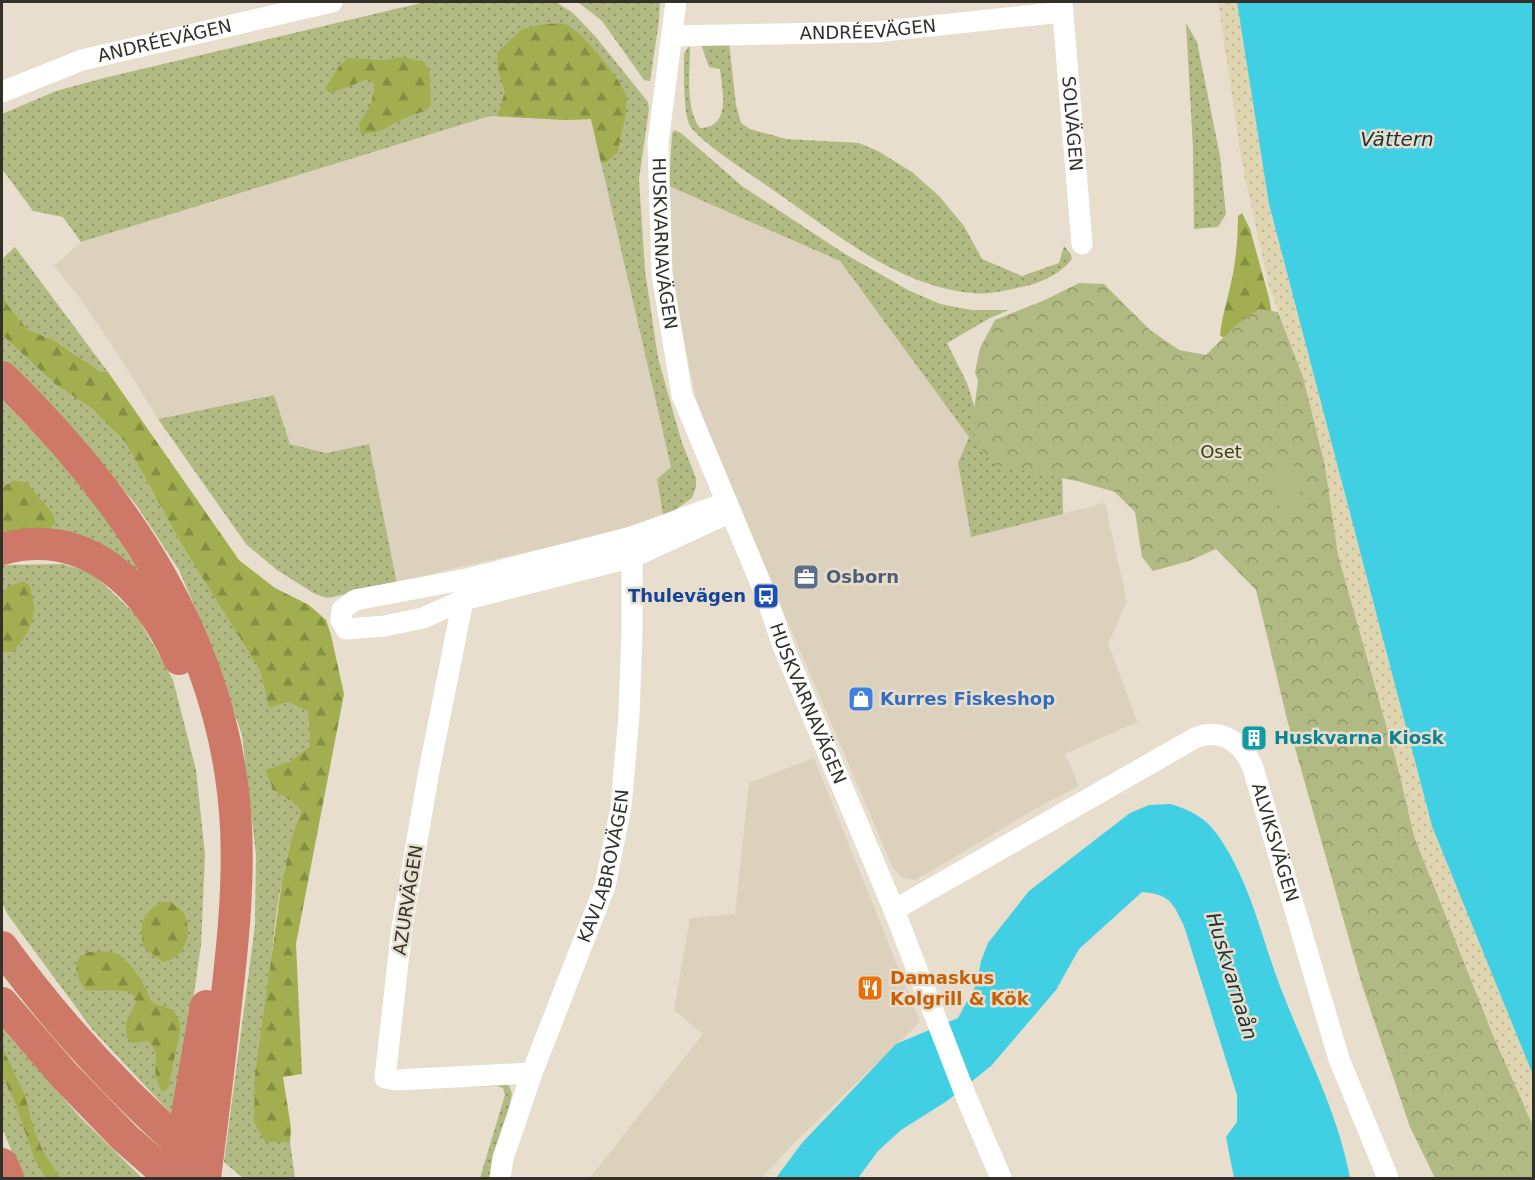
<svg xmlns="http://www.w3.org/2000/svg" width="1535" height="1180" font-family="'DejaVu Sans',sans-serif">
<defs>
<pattern id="grass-dots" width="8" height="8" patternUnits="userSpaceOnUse" patternTransform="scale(1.5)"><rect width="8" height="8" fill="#b1ba82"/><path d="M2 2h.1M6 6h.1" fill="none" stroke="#91986a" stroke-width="1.8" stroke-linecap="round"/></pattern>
<pattern id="forest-firs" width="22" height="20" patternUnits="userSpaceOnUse" patternTransform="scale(1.5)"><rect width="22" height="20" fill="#a2af50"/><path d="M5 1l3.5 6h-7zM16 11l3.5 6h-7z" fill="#858f42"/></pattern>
<pattern id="sand-dots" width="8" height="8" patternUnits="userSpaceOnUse" patternTransform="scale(1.5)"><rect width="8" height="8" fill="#dfd6b1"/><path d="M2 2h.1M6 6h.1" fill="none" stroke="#c0b898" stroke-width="1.8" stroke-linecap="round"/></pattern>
<pattern id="park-crowns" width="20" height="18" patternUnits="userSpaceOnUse" patternTransform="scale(1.5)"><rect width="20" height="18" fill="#b1ba82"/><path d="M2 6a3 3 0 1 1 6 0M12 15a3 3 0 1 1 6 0" fill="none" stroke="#91986a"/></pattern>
</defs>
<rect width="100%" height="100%" fill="#e7decd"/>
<path fill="#dbd1bc" d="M490,116L566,120L591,119L671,467L657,479L663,515L594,537L442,571L397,584L369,445L326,453L290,444L273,395L158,419L114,348L79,297L54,266L81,242Z
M669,186L840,261L969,437L958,463L971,537L1105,503L1127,602L1108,643L1137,722L1065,754L1079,786L1037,808L916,880L903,878L893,868L719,461L696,398L678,312L671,263Z
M814,758L920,1022L795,1142L761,1178H590L703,1034L674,1010L690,918L735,914L749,783Z"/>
<path fill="url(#grass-dots)" d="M425,2H556L573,13L595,36L648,102L649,109L639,179L645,271L658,358L681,440L696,478V487L692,498L675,510L663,515L657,479L671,467L591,119L566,120L490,116L81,242L63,217L33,211L2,169V114L56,91L104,78Z
M578,2H660L659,21L650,81L644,80L602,21Z
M1186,23L1197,42L1220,156L1226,214L1218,227L1194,229L1193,148Z
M729,43L736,105L741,123L750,129L786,139L859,143L878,151L912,172L940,197L964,226L982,259L1022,276L1059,263L1064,246L1070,253L1072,259C1060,275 1036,285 1017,288C1003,291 986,295 972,293C896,286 833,231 773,190C755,177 700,142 690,126C683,113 684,70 684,54L689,46L690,48C690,72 685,109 700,128C732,127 722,90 720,69L709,67L701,44Z
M674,130L681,133L742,186L845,254L908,290L940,304L971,310H1009L990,318L947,343L967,383L980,424L1062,467L1063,514L971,537L958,463L969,437L840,261L669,186L672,134Z
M15,247L108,372H101L55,341L27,329L7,304L2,288V259Z
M2,335L55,384L91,408L126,443L178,538L287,702L308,711L310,746L289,762L274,791L291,801L301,811C264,914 268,1033 265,1142H290L295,1178H243L224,1162L255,925L256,855L242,735L212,647L179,570L137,506L83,442L2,359Z
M274,395L290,444L326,453L369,444L397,584L327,598L315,594L277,570L246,544L158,419Z
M2,400C63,461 127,525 167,604C209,685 225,776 228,867C229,895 223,925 221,953C214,1028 204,1103 194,1178H184L192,1137L216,970L223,888V822L206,714L174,635L156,600L122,565L97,546L45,532L2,540Z
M63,564L92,573L137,616L173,680L196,770L205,855L201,945L176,1119L92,1029L8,915L2,903V565Z
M2,1028L80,1117L142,1178H23L2,1128Z
M506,1083L510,1087L512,1094L494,1178H480L505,1095L503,1088L497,1086L401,1088Z"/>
<path fill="url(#forest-firs)" d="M545,24C551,24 558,23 564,24C579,27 620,78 625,93C630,108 620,135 618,152L608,161L601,163L591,119L566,120L497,116L505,92L498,69L497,53L522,29Z
M401,57L423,61L429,70L431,106C422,113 415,114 405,118C387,126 383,133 361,134L359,124L371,104L375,85L368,79L331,93L327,91L326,87L340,65L348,58L385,60Z
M1242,213L1250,229L1269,298L1277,342L1233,346L1220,335C1222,317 1227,301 1231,283C1236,261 1238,238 1238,216Z
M2,288L7,304L27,329L55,341L101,372H108L239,560L275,588L309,605L326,620L331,635L344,694L296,944L302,1074L283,1077L291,1128L290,1142H265L254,1122L255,1075L282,881L292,837L301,811L291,801L274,791L265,770L289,762L310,746L308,711L287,702L269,707L260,670L178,538L126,443L91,408L55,384L2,335Z
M13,481H21L28,484L54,515L55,524L49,529L2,531V487Z
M23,581L29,585C40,615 31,630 13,652H2V595L8,587Z
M161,902C196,900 197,956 163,962L143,947C141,924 139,916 161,902Z
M88,952C96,952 105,951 112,952C130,956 146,988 152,1003L174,1010L180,1024V1032L168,1088L161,1091C160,1087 157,1082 156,1077C153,1061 162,1055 148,1041L132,1043L127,1038L126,1023L136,1002L134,995L127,991L86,990C77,977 69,961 88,952Z
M2,1047L25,1095L33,1127L42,1149L60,1178H46L35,1160L14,1100L2,1075Z"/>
<path fill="url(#sand-dots)" d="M1218,2H1237L1269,204L1432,826L1533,1075V1126L1492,1033L1414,836L1397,764L1338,555L1325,466L1303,377L1269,286L1243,169Z"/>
<path fill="url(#park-crowns)" d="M1079,283L1104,284L1150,330L1179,350L1206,355L1237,324L1259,309L1278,312L1303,377L1325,466L1338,555L1397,764L1414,836L1492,1033L1533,1126V1178H1435L1410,1127L1362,985L1288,723L1256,590L1216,549L1189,561L1153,571L1142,557L1135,512L1115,492L1077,481L994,465L975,441L974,410L978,381L975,372L980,348L995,320L1045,300Z"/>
<path fill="#b1ba82" d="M1293,462L1306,514L1283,520L1269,468Z"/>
<path fill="#40cfe3" d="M1237,2H1533V1075L1432,826L1269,204Z
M1171,804C1189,810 1205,817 1216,833C1250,879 1261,937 1281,989C1305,1051 1338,1112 1350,1178H1234L1226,1137L1237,1122V1095L1184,926C1173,903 1170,894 1142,892L1079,949L1056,990L991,1066L947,1101L901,1130L878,1151L858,1178H776L802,1143L896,1044L958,1018L977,983L981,961L988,943L1029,891L1130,813L1149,805Z"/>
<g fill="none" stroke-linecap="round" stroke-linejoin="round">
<g stroke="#fff" stroke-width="21">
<path id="s1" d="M676,2L658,143L662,274L682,395L766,596L783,646L894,910L967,1099L1001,1178"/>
<path id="s2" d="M1062,2L1082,244"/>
<path id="s3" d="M672,36L875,32L1063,12"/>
<path id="s4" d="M2,92L82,60L332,2"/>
<path d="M727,502L632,537L467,579L355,600L342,610L341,620L346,629L385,626L423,618L463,600L633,557L731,512"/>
<path d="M465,590L429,771L402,927L385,1078L396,1080L532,1073"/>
<path id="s5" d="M894,910L1195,738C1222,727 1243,743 1253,768L1339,1059L1388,1178"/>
<path id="s6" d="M500,1178L503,1158L532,1073L605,886L621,807L629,715L632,633V543"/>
</g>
<path stroke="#ce7867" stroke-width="32" d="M2,377C128,499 227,647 236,827C239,889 232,951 225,1012C219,1068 212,1123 205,1178
M2,549C86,526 147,586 179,659
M2,947C58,1024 122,1093 194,1156
M2,1003L64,1075L124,1137L171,1178
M2,1164L8,1178
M176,1178L206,1006"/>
</g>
<defs>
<g id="office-square" transform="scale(1.35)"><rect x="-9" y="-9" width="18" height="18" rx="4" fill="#5c6f8a" stroke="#e7decd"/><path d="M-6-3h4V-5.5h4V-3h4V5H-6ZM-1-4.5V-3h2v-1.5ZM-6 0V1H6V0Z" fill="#fff"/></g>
<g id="bus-square" transform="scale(1.35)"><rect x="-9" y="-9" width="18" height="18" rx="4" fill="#1a4fb4" stroke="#e7decd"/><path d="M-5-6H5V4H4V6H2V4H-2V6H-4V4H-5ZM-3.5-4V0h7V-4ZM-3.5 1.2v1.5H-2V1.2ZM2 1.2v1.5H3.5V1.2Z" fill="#fff"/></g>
<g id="shop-square" transform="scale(1.35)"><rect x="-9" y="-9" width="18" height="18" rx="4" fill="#3f7fe0" stroke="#e7decd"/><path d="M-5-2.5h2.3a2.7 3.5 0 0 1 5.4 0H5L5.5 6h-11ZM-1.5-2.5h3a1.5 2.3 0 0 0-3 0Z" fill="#fff"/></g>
<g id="building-square" transform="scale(1.35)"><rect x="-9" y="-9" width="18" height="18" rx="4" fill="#0f9aa8" stroke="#e7decd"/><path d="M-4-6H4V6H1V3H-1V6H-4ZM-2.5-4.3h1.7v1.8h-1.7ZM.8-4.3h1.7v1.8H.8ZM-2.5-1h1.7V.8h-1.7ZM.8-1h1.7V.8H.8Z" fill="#fff"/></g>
<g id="restaurant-square" transform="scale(1.35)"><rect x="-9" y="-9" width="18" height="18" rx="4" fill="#e8710a" stroke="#e7decd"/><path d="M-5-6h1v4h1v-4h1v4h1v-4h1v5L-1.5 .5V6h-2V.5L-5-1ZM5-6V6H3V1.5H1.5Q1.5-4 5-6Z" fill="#fff"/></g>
</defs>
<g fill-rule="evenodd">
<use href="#office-square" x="806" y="577"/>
<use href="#bus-square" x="766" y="596"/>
<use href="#shop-square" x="861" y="699"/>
<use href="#building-square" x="1254" y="738"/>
<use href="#restaurant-square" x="870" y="988"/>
</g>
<g text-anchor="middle" stroke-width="5" stroke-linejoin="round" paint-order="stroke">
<g font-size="18" fill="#333029" stroke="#e7decd">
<text dy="6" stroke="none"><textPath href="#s3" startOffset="196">ANDRÉEVÄGEN</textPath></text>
<text dy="6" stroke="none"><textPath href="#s4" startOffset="171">ANDRÉEVÄGEN</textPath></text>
<text dy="6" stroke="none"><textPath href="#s2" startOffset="122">SOLVÄGEN</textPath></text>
<text dy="6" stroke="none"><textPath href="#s1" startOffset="243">HUSKVARNAVÄGEN</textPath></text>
<text dy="6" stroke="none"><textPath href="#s1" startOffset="729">HUSKVARNAVÄGEN</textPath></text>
<text dy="6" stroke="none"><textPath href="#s5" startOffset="498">ALVIKSVÄGEN</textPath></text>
<text dy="6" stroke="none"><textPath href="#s6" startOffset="330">KAVLABROVÄGEN</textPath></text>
<text transform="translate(408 900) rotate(-81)" y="6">AZURVÄGEN</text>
</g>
<g font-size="18" fill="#383d15" stroke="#e7decd">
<text x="1221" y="458">Oset</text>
</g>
<g font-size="18" font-weight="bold" fill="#4e5e75" stroke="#e7decd" text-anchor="start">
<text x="826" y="583">Osborn</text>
</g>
<g font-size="18" font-weight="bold" fill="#164399" stroke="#e7decd" text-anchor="end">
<text x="746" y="602">Thulevägen</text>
</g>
<g font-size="18" font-weight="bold" fill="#366cbe" stroke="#e7decd" text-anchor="start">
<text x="880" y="705">Kurres Fiskeshop</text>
</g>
<g font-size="18" font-weight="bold" fill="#0d838f" stroke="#e7decd" text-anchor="start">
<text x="1274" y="744">Huskvarna Kiosk</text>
</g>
<g font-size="18" font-weight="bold" fill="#c56008" stroke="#e7decd" text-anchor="start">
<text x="890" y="984">Damaskus<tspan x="890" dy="21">Kolgrill &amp; Kök</tspan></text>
</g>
<g font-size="20" font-style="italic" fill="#1c3437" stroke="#e7decd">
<text x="1397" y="146">Vättern</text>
<text transform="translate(1232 976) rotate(73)" y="7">Huskvarnaån</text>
</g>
</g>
<rect width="1535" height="1180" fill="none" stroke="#333029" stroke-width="6"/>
</svg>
